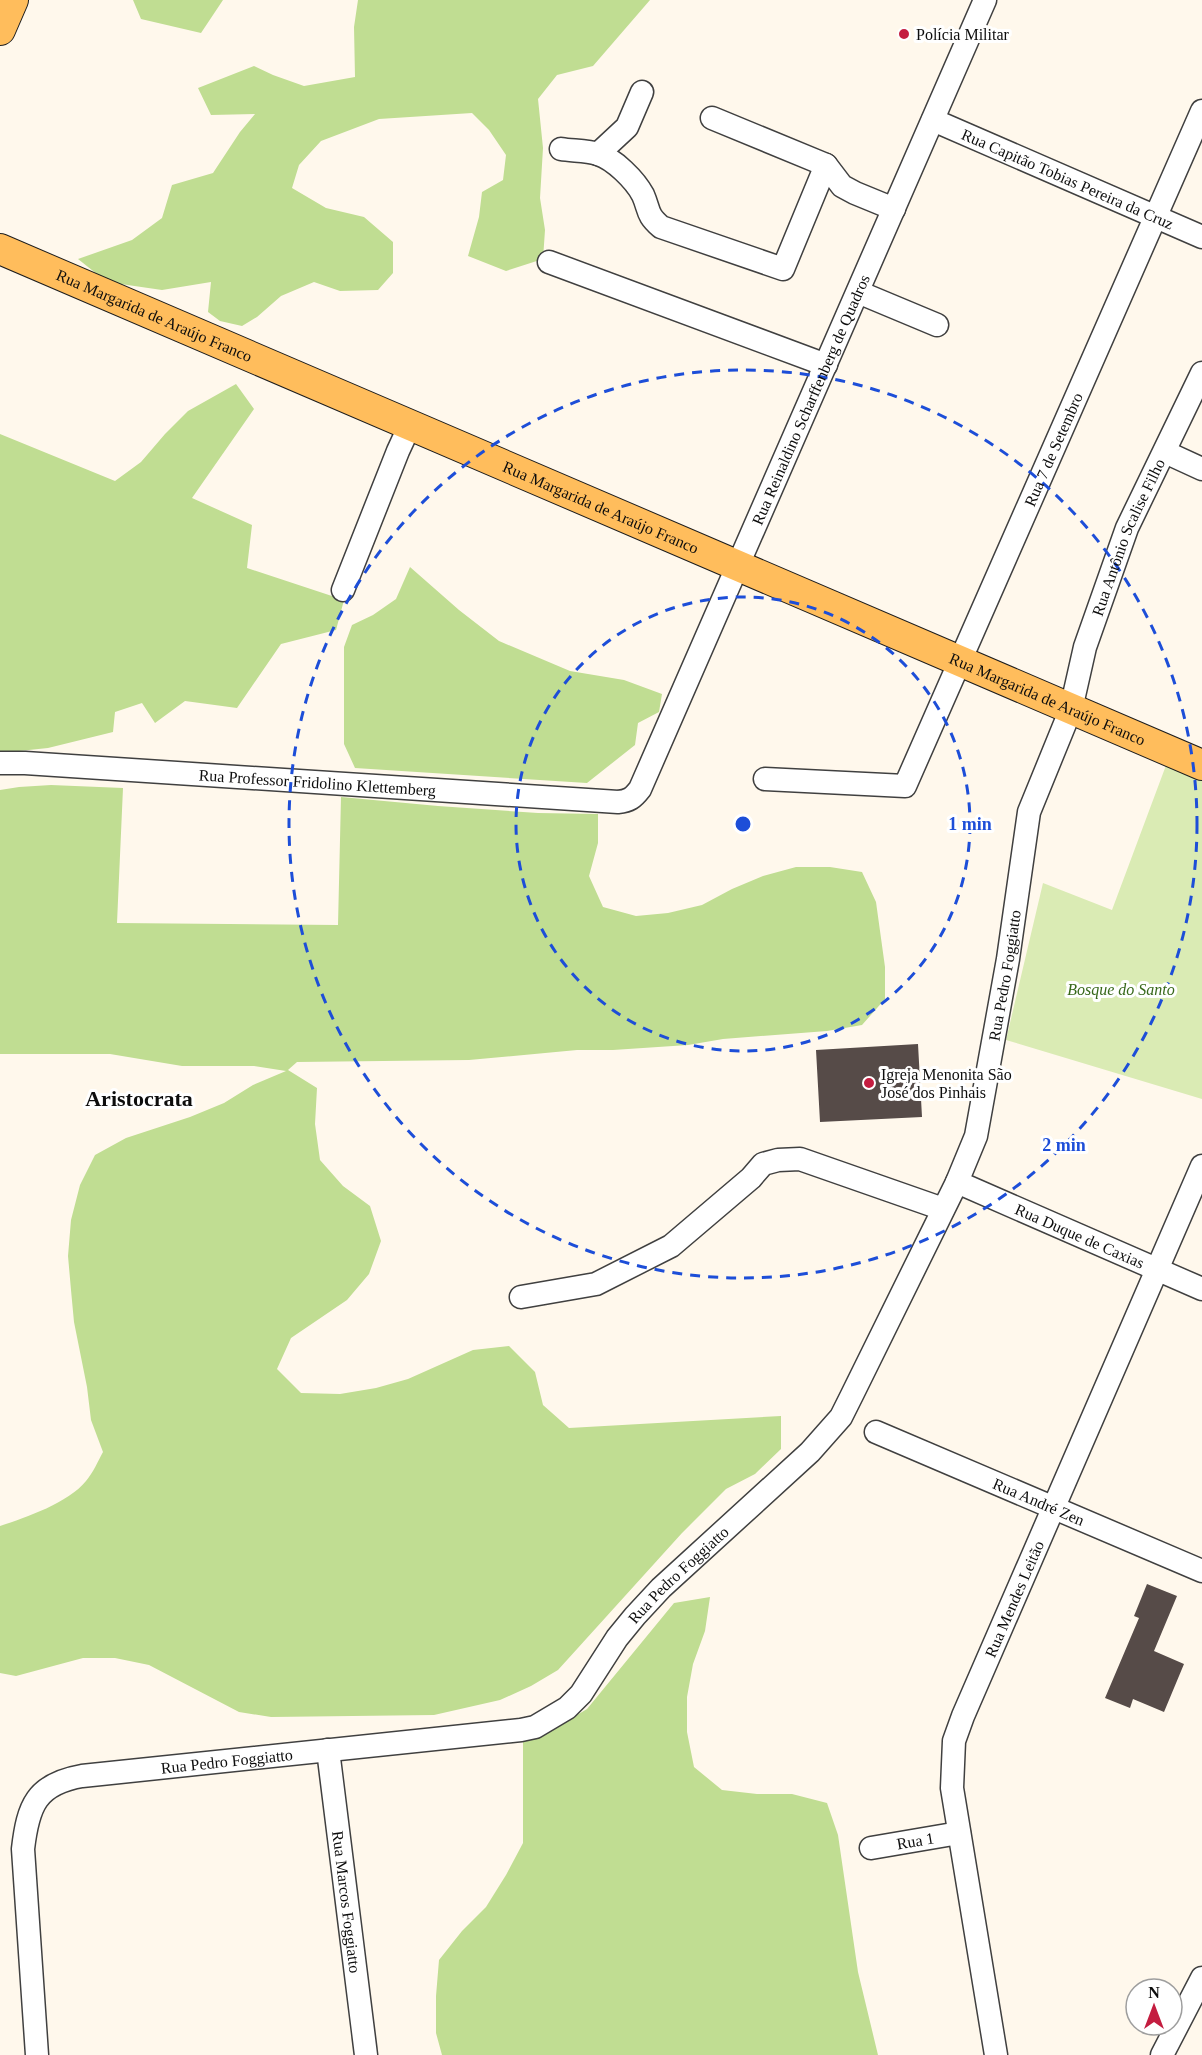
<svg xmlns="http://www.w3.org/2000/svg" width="1202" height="2055" font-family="Georgia,serif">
<rect width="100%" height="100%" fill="#fff8ec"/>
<path fill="#daebb4" d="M1168,760L1202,774V1099L1006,1040L1043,883L1112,910Z"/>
<path fill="#c0dd92" d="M133,0H223L201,33L141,19Z
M358,0H650L593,66L557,75L538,99L543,148L540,198L545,230L543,259L506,271L468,256L479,217L482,192L503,180L506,155L489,130L472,113L379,119L321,141L299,165L292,188L326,208L364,217L393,242V273L378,290L340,291L314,282L281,296L257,317L242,326L220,321L208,312L211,282L162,290L107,282L78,259L132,240L162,218L172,185L213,173L240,132L255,114L211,115L198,88L254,66L273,75L304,86L355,77L354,27Z
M236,384L254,409L192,498L252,525L247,568L344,600L336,630L281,644L237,708L185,701L155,723L142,703L115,712L113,732L48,748L0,753V434L115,481L141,462L165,434L188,411Z
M410,567L459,610L499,641L570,671L624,680L662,694L659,712L638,723L635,745L587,783L355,768L344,744V647L352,625L373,615L396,599Z
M51,785L123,788L117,923L338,925L341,797L438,806L538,813L598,814V843L589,876L603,907L636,916L668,913L702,905L732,889L763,876L796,867H830L862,872L876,902L885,967V999L862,1025L827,1031L723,1039L688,1045L613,1050H577L469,1060L297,1062L288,1070L317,1088L315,1124L320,1160L343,1186L370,1206L381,1241L369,1274L347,1300L291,1338L277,1369L301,1393L340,1394L376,1388L408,1379L473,1350L509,1346L535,1372L543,1405L569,1428L781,1416V1449L755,1474L726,1489L682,1533L558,1670L531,1686L500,1700L434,1715L271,1717L239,1712L149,1665L115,1658H83L16,1676L0,1673V1526C27,1517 68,1503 86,1481C93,1473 98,1461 103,1452L91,1420L87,1387L74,1322L71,1290L68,1256L71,1220L80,1185L95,1155L126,1138L190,1117L224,1103L253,1085L286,1071L254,1066H182L110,1054H0V790L19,787Z
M710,1597L705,1631L693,1664L687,1697V1732L694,1767L722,1790L757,1794H792L827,1803L838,1835L858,1972L878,2055H442L436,2033V1996L439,1960L462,1931L486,1907L506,1875L523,1843V1741L557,1727L587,1709L674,1603Z"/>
<path fill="#564b48" d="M918,1044L922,1117L820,1122L816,1050Z
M1147,1584L1177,1596L1154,1651L1184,1664L1164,1712L1133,1699L1130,1708L1105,1698L1139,1618L1134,1616Z"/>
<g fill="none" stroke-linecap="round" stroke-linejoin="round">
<g stroke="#404040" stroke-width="25">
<g id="minor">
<path d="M712,118L826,165L842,186L855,193L894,209"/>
<path id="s1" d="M933,120L1202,237"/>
<path d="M561,149C572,151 587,150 598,154C614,159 635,180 643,195C650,211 646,214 661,227L783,269L826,165"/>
<path d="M598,154L627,127L642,92"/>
<path d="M549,262L826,365"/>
<path d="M858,292L937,325"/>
<path d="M1165,452L1202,469"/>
<path d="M343,590L398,451L410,425"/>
<path id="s2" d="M0,763H25L618,802C629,801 633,798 640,789L985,0"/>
<path id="s3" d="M765,779L905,786L1202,111"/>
<path id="s4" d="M957,1182L1202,1289"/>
<path d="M521,1297L596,1284L671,1246L751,1178L763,1164L778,1160L800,1159L943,1209"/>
<path id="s5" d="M876,1432L1202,1571"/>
<path id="s6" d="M328,1750L366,2055"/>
<path id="s7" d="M871,1848L959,1833"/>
<path id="s8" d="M37,2055L23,1849C28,1806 36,1784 82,1776L521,1730L535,1727L567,1708L581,1694L617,1638L635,1616L661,1588L810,1452L841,1417L852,1395L957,1182L976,1136L1008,959L1029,812L1071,709L1085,647L1127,528L1202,373"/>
<path id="s9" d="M996,2055L952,1788L954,1741L963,1716L1202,1166"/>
<path d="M1162,2055L1202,1978"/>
</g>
</g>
<g stroke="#1e1e1e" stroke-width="32">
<g id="major">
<path d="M0,30L13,0"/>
<path id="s10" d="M0,249L1202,765"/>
</g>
</g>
<use href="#minor" stroke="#fff" stroke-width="22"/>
<use href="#major" stroke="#ffbd5c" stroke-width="30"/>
</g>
<g fill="none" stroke="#1d4ed8" stroke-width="3" stroke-dasharray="10 8">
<circle cx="743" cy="824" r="227"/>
<circle cx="743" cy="824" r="454"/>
</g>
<g fill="#c41d40" stroke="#fff" stroke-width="2">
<circle cx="904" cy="34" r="6"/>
<circle cx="869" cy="1083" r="6"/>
</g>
<g text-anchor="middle" stroke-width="6" stroke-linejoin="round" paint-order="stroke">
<g font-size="16" fill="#0d0d0d" stroke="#fff" text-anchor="start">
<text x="916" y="40">Polícia Militar</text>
<text x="881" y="1080">Igreja Menonita São<tspan x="881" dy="18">José dos Pinhais</tspan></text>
</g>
<g font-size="16" fill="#0d0d0d" stroke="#fff">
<text dy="6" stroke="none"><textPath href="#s1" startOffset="147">Rua Capitão Tobias Pereira da Cruz</textPath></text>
<text dy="6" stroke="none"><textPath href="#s10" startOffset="168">Rua Margarida de Araújo Franco</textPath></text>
<text dy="6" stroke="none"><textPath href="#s2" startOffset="1071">Rua Reinaldino Scharffenberg de Quadros</textPath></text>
<text dy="6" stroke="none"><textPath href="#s3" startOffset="508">Rua 7 de Setembro</textPath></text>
<text dy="6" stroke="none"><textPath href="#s10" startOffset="654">Rua Margarida de Araújo Franco</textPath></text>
<text dy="6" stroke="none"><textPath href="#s8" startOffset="2138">Rua Antônio Scalise Filho</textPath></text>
<text dy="6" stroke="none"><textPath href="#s10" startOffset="1140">Rua Margarida de Araújo Franco</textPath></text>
<text dy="6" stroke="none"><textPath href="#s2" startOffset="318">Rua Professor Fridolino Klettemberg</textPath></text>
<text dy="6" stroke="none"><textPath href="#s8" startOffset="1680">Rua Pedro Foggiatto</textPath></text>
<text dy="6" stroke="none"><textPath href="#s4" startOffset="134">Rua Duque de Caxias</textPath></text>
<text dy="6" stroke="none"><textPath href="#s5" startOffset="177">Rua André Zen</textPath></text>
<text dy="6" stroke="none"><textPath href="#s8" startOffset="978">Rua Pedro Foggiatto</textPath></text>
<text dy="6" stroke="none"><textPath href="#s9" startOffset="472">Rua Mendes Leitão</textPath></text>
<text dy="6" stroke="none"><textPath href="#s8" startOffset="456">Rua Pedro Foggiatto</textPath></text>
<text dy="6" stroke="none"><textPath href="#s7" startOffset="45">Rua 1</textPath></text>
<text dy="6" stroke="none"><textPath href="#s6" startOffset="153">Rua Marcos Foggiatto</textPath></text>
</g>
<g font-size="16" font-style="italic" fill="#37681a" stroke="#fff">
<text x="1121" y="995">Bosque do Santo</text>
</g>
<g font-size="22" font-weight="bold" fill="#0d0d0d" stroke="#fff">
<text x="139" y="1106">Aristocrata</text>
</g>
</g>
<circle cx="743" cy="824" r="9" fill="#1d4ed8" stroke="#fff" stroke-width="3"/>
<g font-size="18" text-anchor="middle" font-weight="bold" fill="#1d4ed8" stroke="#fff" stroke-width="6" stroke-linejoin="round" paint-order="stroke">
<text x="970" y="830">1 min</text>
<text x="1064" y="1151">2 min</text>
</g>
<g transform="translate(1154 2007)"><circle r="28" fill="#ffffff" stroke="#9e9e9e" stroke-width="1.5"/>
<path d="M0-4.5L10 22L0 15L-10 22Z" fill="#c41d40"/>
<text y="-9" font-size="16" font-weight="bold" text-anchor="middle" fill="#0d0d0d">N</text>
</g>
</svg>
